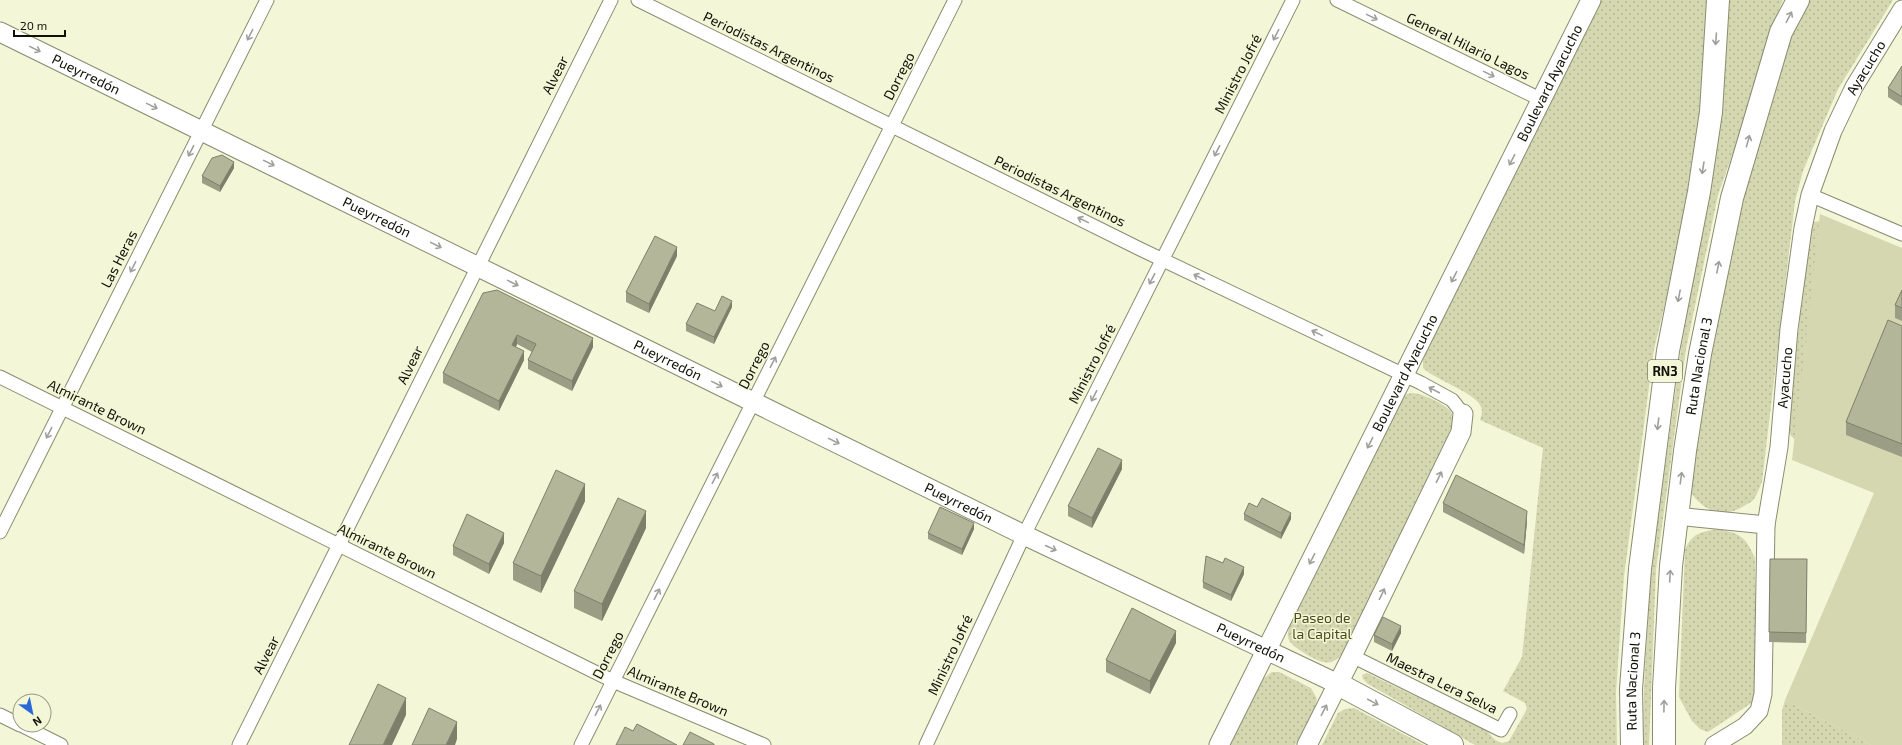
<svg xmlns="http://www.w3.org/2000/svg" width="1902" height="745" font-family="'Exo 2',sans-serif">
<defs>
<pattern id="grass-dots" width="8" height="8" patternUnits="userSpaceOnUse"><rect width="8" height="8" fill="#d4d7b0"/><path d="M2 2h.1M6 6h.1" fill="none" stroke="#b5b896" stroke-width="1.8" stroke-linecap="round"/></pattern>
</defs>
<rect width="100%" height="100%" fill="#f3f6d7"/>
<path fill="url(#grass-dots)" d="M1598,0H1709L1702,102L1686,218L1654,349L1624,576L1616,692L1617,745H1475L1368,684L1363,679L1362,675L1367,673L1487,731L1495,740L1502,743L1509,741L1527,709L1525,703L1503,691L1522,657L1543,448L1480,420C1482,414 1483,410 1480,405C1473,392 1436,380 1423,368V358Z
M1727,0H1783L1771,28L1741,130L1718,195L1686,349L1656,570L1649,745H1643L1644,687L1651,570L1681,349L1706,203Z
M1808,0H1893L1838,89L1803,171L1795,201L1762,482C1759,488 1757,495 1754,499C1752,502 1747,504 1744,506C1722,520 1702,510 1689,490L1711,351L1741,198L1790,33Z
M1821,221L1798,437L1794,439L1788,432L1809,230L1814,222Z
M1412,393C1421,393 1446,404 1451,412C1454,417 1453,422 1453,428L1343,653C1338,659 1332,664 1324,662C1316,661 1292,647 1289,640C1287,635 1288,630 1290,624L1401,400L1407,394Z
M1718,529C1741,534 1745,536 1755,558L1756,693L1750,704L1708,732L1700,729L1692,721L1679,697L1685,550C1692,533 1701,532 1718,529Z
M1272,672H1279L1311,688L1317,699L1315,707L1295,745H1230L1263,679Z
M1785,700L1871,745H1782V711Z
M1354,708L1424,745H1322L1338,713L1345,709Z"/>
<path fill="#d4d7b0" d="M1820,214L1902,248V745H1871L1785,700L1874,493L1792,460Z"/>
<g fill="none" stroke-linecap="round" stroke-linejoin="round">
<g stroke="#8a8c70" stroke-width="15">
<path id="minor" d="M638,0L1140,249L1421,383L1452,400L1463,414
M1337,0L1542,100
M1810,195L1902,234
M0,377L613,681L764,745
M0,532L267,0
M1352,656L1501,730L1510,714
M0,715L20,725
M21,725L61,745
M239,745L611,0
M581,745L955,0
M926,745L1024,535L1293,0"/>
</g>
<g stroke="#8a8c70" stroke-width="19">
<g id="tertiary">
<path d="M1676,516L1766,525"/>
<path id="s1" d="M1714,745L1745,726L1759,711L1763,694L1766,525L1779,447L1789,329L1803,228L1810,195L1833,131L1854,87L1902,9"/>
</g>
</g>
<g stroke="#8a8c70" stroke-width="21">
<g id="secondary">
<path id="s2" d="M0,32L1024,535L1338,684"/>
<path id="s3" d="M1219,745L1591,0"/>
<path d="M1307,745L1352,656L1461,432L1463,414"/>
</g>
</g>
<g stroke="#8a8c70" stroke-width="24">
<g id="trunk">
<path d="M1338,684L1452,745"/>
<path id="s4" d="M1632,745L1631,689L1640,569L1668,351L1699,192L1711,112L1718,0"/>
<path id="s5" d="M1664,745V688L1671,566L1685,451L1700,354L1732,198L1781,32L1798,0"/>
</g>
</g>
<use href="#minor" stroke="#fff" stroke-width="13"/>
<use href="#tertiary" stroke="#fff" stroke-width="17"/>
<use href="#secondary" stroke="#fff" stroke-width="19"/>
<use href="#trunk" stroke="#fff" stroke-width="22"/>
</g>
<path fill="#9b9d84" d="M1902,66V106L1888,97V88Z
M234,168L220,192L202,183V176Z
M677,256L649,313L626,302V292Z
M1902,290V321L1895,318V305Z
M483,293L593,347L572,391L528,369V360L532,352L517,344L516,347L524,360L499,411L443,383V373Z
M732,307L714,344L686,331V324L715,311Z
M1902,326V457L1846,435V422Z
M1122,469L1092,528L1068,516V506Z
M585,501L541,593L513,580V563Z
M1443,503L1527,521L1524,554L1443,512Z
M1257,507L1291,519L1281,539L1244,520V514Z
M646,528L602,621L574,608V591Z
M974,529L962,555L928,539V533Z
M504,543L489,574L453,555V546Z
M1770,559H1807L1806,643L1769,642Z
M1244,574L1231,601L1203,588V582Z
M1401,633L1392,651L1374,642V635Z
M1176,643L1150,694L1106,672V660Z"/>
<path fill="#7e7f6b" d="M234,162V168L220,192V186Z
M677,247V256L649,313V304Z
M732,301V307L714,344V337Z
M517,335V344L512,355V345Z
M593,338V347L572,391V381Z
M524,351V360L499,411V401Z
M1122,460V469L1092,528V518Z
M585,484V501L541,593V576Z
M646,511V528L602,621V604Z
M1527,511V521L1524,554V545Z
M1291,513V519L1281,539V533Z
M974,523V529L962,555V549Z
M504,533V543L489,574V564Z
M1244,567V574L1231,601V595Z
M1401,626V633L1392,651V644Z
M1176,631V643L1150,694V681Z
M406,698V715L392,745H383Z
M457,722V739L455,745H446Z"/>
<path fill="#b4b699" stroke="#7e7f6b" d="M1902,66V97L1888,88Z
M222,155L234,162L220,186L202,176L212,158Z
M655,236L677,247L649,304L626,292Z
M497,290L593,338L572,381L528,360L536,344L517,335L512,345L524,351L499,401L443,373L483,293Z
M1902,290V308L1895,305Z
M722,296L732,301L714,337L686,324L697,303L715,311Z
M1888,320L1902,326V444L1846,422Z
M1098,448L1122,460L1092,518L1068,506Z
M556,470L585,484L541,576L513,563Z
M1456,475L1527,511L1524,545L1443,503Z
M618,498L646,511L602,604L574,591Z
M1262,498L1291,513L1281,533L1244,514L1249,503L1257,507Z
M940,507L974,523L962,549L928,533Z
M467,514L504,533L489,564L453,546Z
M1206,556L1223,563L1225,558L1244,567L1231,595L1203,582Z
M1770,559H1807L1806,633L1769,632Z
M1132,608L1176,631L1150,681L1106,660Z
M1383,617L1401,626L1392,644L1374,635Z
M378,684L406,698L383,745H349Z
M429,708L457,722L446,745H412Z
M637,724L677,745H616L625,727L633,731Z
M690,732L714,744V745H683Z"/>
<defs><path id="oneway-shaft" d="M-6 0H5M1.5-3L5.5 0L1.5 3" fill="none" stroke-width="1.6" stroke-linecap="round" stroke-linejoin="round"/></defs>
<g stroke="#9f9f9b">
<use href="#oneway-shaft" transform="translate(1372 17) rotate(26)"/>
<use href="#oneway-shaft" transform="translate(1789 17) rotate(-63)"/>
<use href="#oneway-shaft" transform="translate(250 35) rotate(117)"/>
<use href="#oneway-shaft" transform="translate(1276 35) rotate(117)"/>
<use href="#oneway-shaft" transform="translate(1716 39) rotate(94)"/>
<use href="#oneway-shaft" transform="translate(35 49) rotate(26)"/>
<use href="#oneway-shaft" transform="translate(1489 74) rotate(26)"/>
<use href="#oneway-shaft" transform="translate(152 106) rotate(26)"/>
<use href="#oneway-shaft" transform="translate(1748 141) rotate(-74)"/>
<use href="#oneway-shaft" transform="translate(191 151) rotate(117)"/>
<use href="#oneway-shaft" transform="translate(1217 151) rotate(117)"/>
<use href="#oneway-shaft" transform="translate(1512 160) rotate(117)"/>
<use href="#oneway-shaft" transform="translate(269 163) rotate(26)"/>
<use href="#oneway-shaft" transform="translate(1703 168) rotate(99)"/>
<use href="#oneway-shaft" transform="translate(1083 220) rotate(-154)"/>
<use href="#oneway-shaft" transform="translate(436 245) rotate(26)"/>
<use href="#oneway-shaft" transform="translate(133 267) rotate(117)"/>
<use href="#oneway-shaft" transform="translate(1718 267) rotate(-79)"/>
<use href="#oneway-shaft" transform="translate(1199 277) rotate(-154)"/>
<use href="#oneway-shaft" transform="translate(1454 277) rotate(117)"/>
<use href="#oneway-shaft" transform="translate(1152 279) rotate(117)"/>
<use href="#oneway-shaft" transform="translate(513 283) rotate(26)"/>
<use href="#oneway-shaft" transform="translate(1679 296) rotate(101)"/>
<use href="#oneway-shaft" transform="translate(1317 333) rotate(-154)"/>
<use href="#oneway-shaft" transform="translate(773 362) rotate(-63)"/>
<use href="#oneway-shaft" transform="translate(717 384) rotate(26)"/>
<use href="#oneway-shaft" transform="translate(1434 390) rotate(-152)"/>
<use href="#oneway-shaft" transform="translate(1094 396) rotate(117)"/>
<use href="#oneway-shaft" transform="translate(1658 424) rotate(97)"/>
<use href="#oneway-shaft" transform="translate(49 433) rotate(117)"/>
<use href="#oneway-shaft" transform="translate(834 441) rotate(26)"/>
<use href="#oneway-shaft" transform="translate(1370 443) rotate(117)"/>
<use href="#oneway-shaft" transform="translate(1439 477) rotate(-64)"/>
<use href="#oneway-shaft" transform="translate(715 478) rotate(-63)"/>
<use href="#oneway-shaft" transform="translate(1681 478) rotate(-82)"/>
<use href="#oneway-shaft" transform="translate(1051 548) rotate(25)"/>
<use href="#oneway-shaft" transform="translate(1312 559) rotate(117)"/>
<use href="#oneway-shaft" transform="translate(1670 576) rotate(-87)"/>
<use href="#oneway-shaft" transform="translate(657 594) rotate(-63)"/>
<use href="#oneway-shaft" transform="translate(1382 594) rotate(-64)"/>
<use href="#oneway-shaft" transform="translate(1373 702) rotate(28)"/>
<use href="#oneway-shaft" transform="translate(1664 706) rotate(-89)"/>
<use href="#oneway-shaft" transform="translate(598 710) rotate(-63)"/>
<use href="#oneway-shaft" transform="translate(1324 710) rotate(-63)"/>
</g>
<g text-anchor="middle" stroke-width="3" stroke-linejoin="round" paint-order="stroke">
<rect fill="#f3f6d7" stroke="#545545" stroke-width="1" x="1648" y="360" width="34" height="22" rx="3"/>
<g font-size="13" font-weight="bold" fill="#101006">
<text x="1665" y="376">RN3</text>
</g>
<g font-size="14" fill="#101006" stroke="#f3f6d7">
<text transform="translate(1468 46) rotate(26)" y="5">General Hilario Lagos</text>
<text transform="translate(769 47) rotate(26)" y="5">Periodistas Argentinos</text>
<text dy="5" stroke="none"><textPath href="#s1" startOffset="716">Ayacucho</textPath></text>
<text transform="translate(1238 74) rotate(-63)" y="5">Ministro Jofré</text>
<text dy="5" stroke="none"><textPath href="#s2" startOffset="96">Pueyrredón</textPath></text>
<text transform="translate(555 75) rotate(-63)" y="5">Alvear</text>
<text transform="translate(899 76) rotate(-63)" y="5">Dorrego</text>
<text dy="5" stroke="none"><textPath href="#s3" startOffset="740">Boulevard Ayacucho</textPath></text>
<text transform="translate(1060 191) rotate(26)" y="5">Periodistas Argentinos</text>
<text dy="5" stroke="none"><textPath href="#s2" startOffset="420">Pueyrredón</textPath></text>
<text transform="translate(119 259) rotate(-63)" y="5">Las Heras</text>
<text dy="5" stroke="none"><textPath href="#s2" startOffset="744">Pueyrredón</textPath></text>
<text transform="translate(1092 364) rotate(-63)" y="5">Ministro Jofré</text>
<text transform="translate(410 365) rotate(-64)" y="5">Alvear</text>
<text transform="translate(754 365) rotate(-63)" y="5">Dorrego</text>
<text dy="5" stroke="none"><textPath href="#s5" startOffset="381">Ruta Nacional 3</textPath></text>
<text dy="5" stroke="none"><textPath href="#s3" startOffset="416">Boulevard Ayacucho</textPath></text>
<text dy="5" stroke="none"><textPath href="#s1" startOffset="392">Ayacucho</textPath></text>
<text transform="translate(97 407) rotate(26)" y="5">Almirante Brown</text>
<text dy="5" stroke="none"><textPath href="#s2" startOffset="1068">Pueyrredón</textPath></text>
<text transform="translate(387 551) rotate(26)" y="5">Almirante Brown</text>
<text dy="5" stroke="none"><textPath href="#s2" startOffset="1392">Pueyrredón</textPath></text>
<text transform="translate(266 655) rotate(-63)" y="5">Alvear</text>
<text transform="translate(608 655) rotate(-63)" y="5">Dorrego</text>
<text transform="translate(950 655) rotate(-65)" y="5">Ministro Jofré</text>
<text dy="5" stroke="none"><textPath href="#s4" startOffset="64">Ruta Nacional 3</textPath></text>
<text transform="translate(1442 683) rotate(26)" y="5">Maestra Lera Selva</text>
<text transform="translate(678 691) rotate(23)" y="5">Almirante Brown</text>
</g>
<g font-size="14" fill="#494b1a" stroke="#f3f6d7">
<text x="1322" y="623">Paseo de<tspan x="1322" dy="16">la Capital</tspan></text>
</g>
</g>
<g transform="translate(32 713) rotate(147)"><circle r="19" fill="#f3f6d7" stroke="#989a83"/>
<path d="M0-3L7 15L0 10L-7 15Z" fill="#2c68d5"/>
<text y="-6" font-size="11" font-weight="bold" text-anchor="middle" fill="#101006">N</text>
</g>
<path d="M14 30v6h51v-6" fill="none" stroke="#101006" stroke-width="2"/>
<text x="20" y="30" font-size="12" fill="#101006" stroke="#f3f6d7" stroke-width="3" paint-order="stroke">20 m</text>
</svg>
